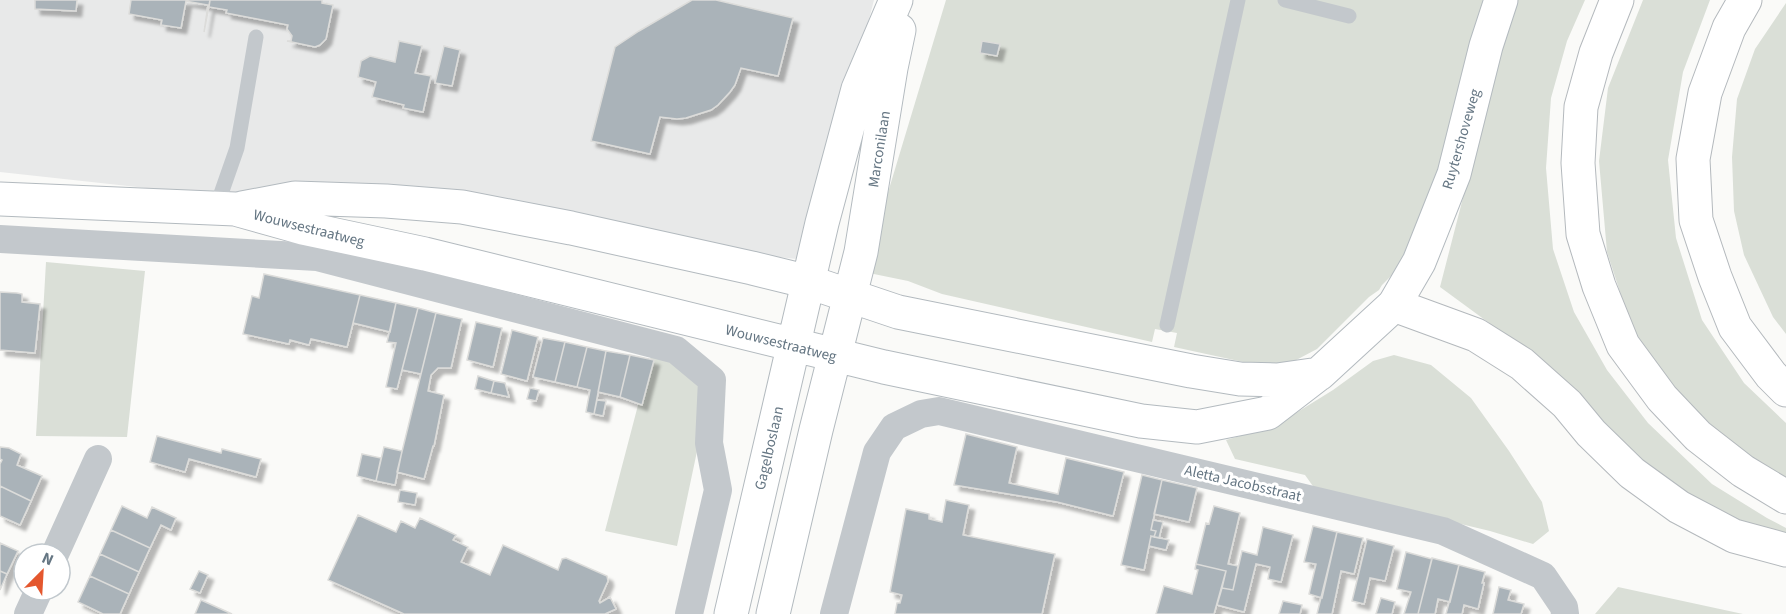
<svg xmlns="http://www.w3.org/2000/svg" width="1786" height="614" font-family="'Source Sans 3',sans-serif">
<defs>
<filter id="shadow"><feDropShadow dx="5.5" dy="5.5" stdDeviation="1.5" flood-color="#0004"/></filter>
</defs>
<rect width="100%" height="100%" fill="#fafaf8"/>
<path fill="#e8e9e9" d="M0,0H874L806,260L0,172Z"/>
<path fill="#dadfd7" d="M946,0H1483L1432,196L1397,270L1382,285L1379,290L1369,297L1317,349L1283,367L1257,365L1174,347L1177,333L1155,329L1152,342L942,294L908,281L864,272Z
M1514,0H1585L1567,41L1551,98L1546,168L1553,249L1574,312L1607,370L1648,423L1712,484L1767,518L1786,528V539L1693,505L1633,455L1515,342L1440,287Z
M1643,0H1710L1683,72L1668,160L1676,238L1702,320L1744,383L1786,423V484L1741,457L1673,392L1633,332L1607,252L1599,161L1608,88Z
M1786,3V334L1773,317L1744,255L1734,211L1732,157L1737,99L1755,49Z
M46,262L145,271L127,437L36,436Z
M653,348L697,370L707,404L677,546L605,531Z
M1394,355L1431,365L1471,398L1509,451L1542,502L1549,531L1533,544L1490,531L1315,489L1305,475L1235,459L1226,440L1275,426L1333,390L1373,361Z
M1618,587L1743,614H1595Z"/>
<path fill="#aab3b9" stroke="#dcdcda" stroke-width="1.5" filter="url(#shadow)" d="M35,0H77L76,11L35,9Z
M131,0H210L204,32L208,5L186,1L181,28L161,25L162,20L129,14Z
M210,0H322V3L333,5L326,39L320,45L315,47L287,41H291L292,36L287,29L288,25L226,13L227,10L209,7Z
M692,0H716L793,18L778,76L741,68L735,85L730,92L718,105L711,110L686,118L677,119L660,117L650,154L591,141L615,47L639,31Z
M399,41L422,46L415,73L431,76L423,112L403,108L404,105L372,97L376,82L358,77L361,61L370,56L395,62Z
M982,41L1000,44L997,56L980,53Z
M444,46L460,50L452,86L435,83Z
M264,274L360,295L347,347L311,339L309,345L290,340L289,344L243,334L252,296L259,298Z
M0,292L17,293L22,294V302L40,304L35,353L0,350Z
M360,295L396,303L390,332L353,323Z
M396,303L418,308L397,389L386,387L396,343L387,342Z
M418,308L436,313L421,374L402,370Z
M436,313L462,319L451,368H438L431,375L428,391L444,395L434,446H433L424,479L397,472Z
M476,322L502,328L493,367L467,360Z
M512,330L538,337L527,381L501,374Z
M543,338L565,342L555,382L533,377Z
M565,342L587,347L577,387L555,382Z
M587,347L606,351L594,414L586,412L590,390L577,387Z
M606,351L630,355L620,397L598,392Z
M630,355L654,360L642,405L620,397Z
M478,376L494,381L491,393L475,389Z
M494,381L505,383L509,397L491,393Z
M530,388L539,390L536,401L527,399Z
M597,400L606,401L603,416L594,414Z
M966,434L1017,447L1009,483L1058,494L1066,458L1124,472L1113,516L1057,502L954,485Z
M157,436L221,453L222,449L261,459L256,477L189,459L185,472L150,462Z
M0,447L9,448L21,454L17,465L42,476L31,501L0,486V464L2,460L0,459Z
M384,447L402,451L395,485L376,481Z
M362,454L381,458L376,481L357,476Z
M1142,475L1162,480L1151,530L1156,531L1154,537L1151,536L1144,570L1121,565Z
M1162,480L1197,488L1189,522L1154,514Z
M0,486L31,501L20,525L0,516Z
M400,490L417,493L415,505L398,502Z
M946,500L969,505L963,535L1055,554L1042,614H895L897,603H900L902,595L890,592L906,509L929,514V519L942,522Z
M122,506L147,518L152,507L176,518L171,530L161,525L150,548L111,530Z
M1214,506L1240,513L1228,564L1238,566L1233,590L1222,588L1226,571L1196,564L1206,523L1209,524Z
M358,515L396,532L401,521L415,528L420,518L456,535L453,540L468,547L461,562L490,575L503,545L558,570L562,559L566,558L607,576L608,581L599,601L600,603L610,597L616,609L605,614H404L328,580Z
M1153,520L1163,522L1159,538L1154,537L1156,531L1151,530Z
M1313,526L1337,532L1322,598L1309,594L1316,564L1304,562Z
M1263,527L1293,535L1281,582L1268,579L1270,567L1256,564L1244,612L1217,605L1222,588L1233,590L1242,551L1257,555Z
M111,530L150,548L139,572L100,554Z
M1337,532L1363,538L1354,574L1341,571L1332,614H1317Z
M1151,536L1169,540L1166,550L1149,546Z
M1367,539L1394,546L1385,581L1370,578L1364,604L1352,601Z
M0,543L18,551L7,574L0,571Z
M1406,552L1432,559L1418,614H1404L1411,592L1397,589Z
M100,554L139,572L129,594L90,576Z
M1432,558L1459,565L1450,602L1438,599L1435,614H1418Z
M1196,564L1226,571L1214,614H1156L1164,586L1192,594L1198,570L1195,569Z
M1459,565L1485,572L1482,583H1484L1478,609L1464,605L1462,614H1446Z
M0,571L7,574L0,590Z
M199,571L208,575L200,593L190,589Z
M90,576L129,594L120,614H103L78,602Z
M1499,587L1511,590L1508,600L1524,604L1521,614H1493Z
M1381,598L1395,602L1392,614H1376Z
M201,600L232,614H195Z
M1283,601L1302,605L1300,614H1279Z"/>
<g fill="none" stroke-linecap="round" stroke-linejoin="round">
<g stroke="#b3babf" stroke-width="35">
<path id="secondary" d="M0,199L235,209L303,228L425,254L884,367L1141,421L1197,427L1268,413L1320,373L1394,305L1419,262L1454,174L1486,46L1501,0
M242,208L295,198L386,201L462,207L571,228L752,268L809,282L898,312L1191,371L1240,379L1277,380L1319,374
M731,614L822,223L858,89L896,0
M773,614L816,430L861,252L891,68L899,30"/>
</g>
<g stroke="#b4b9bd" stroke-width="35">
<path id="highway" d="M1617,0L1596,53L1581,107L1578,163L1583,234L1599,286L1623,345L1662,398L1698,436L1743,471L1786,497
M1745,0L1729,28L1705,93L1693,159L1696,220L1715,277L1735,327L1771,375L1786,390
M1394,305L1476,335L1522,364L1567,404L1591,433L1632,473L1679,507L1734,536L1786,550"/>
</g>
<path stroke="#c3c8cc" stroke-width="15" d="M1285,0L1349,16
M216,208L237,148L256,37
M1167,325L1238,0"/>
<path stroke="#c3c8cc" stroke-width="28" d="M0,239L317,257L676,350L712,380L709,443L718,490L689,614
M55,554L98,459
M28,614L39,590
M834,614L877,452L894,427L921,414L939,411L1443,531L1543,576L1564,607L1565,614"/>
<use href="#secondary" stroke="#fff" stroke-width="33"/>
<use href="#highway" stroke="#fff" stroke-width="33"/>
</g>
<g text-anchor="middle" stroke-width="6" stroke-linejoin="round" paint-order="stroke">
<g font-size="15" fill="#657683" stroke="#fff">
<text transform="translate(1461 139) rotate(-74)" y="5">Ruytershoveweg</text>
<text transform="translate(879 149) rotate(-81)" y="5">Marconilaan</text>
<text transform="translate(309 228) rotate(14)" y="5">Wouwsestraatweg</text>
<text transform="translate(781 343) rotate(14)" y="5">Wouwsestraatweg</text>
<text transform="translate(769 448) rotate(-77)" y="5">Gagelboslaan</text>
<text transform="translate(1243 483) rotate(13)" y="5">Aletta Jacobsstraat</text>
</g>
</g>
<g transform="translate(42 572) rotate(24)"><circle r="28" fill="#ffffff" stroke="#c1c8cd" stroke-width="1.5"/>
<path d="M0-4.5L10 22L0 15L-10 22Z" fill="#e4572e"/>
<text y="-9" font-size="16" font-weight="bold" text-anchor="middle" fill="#657683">N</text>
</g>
</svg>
